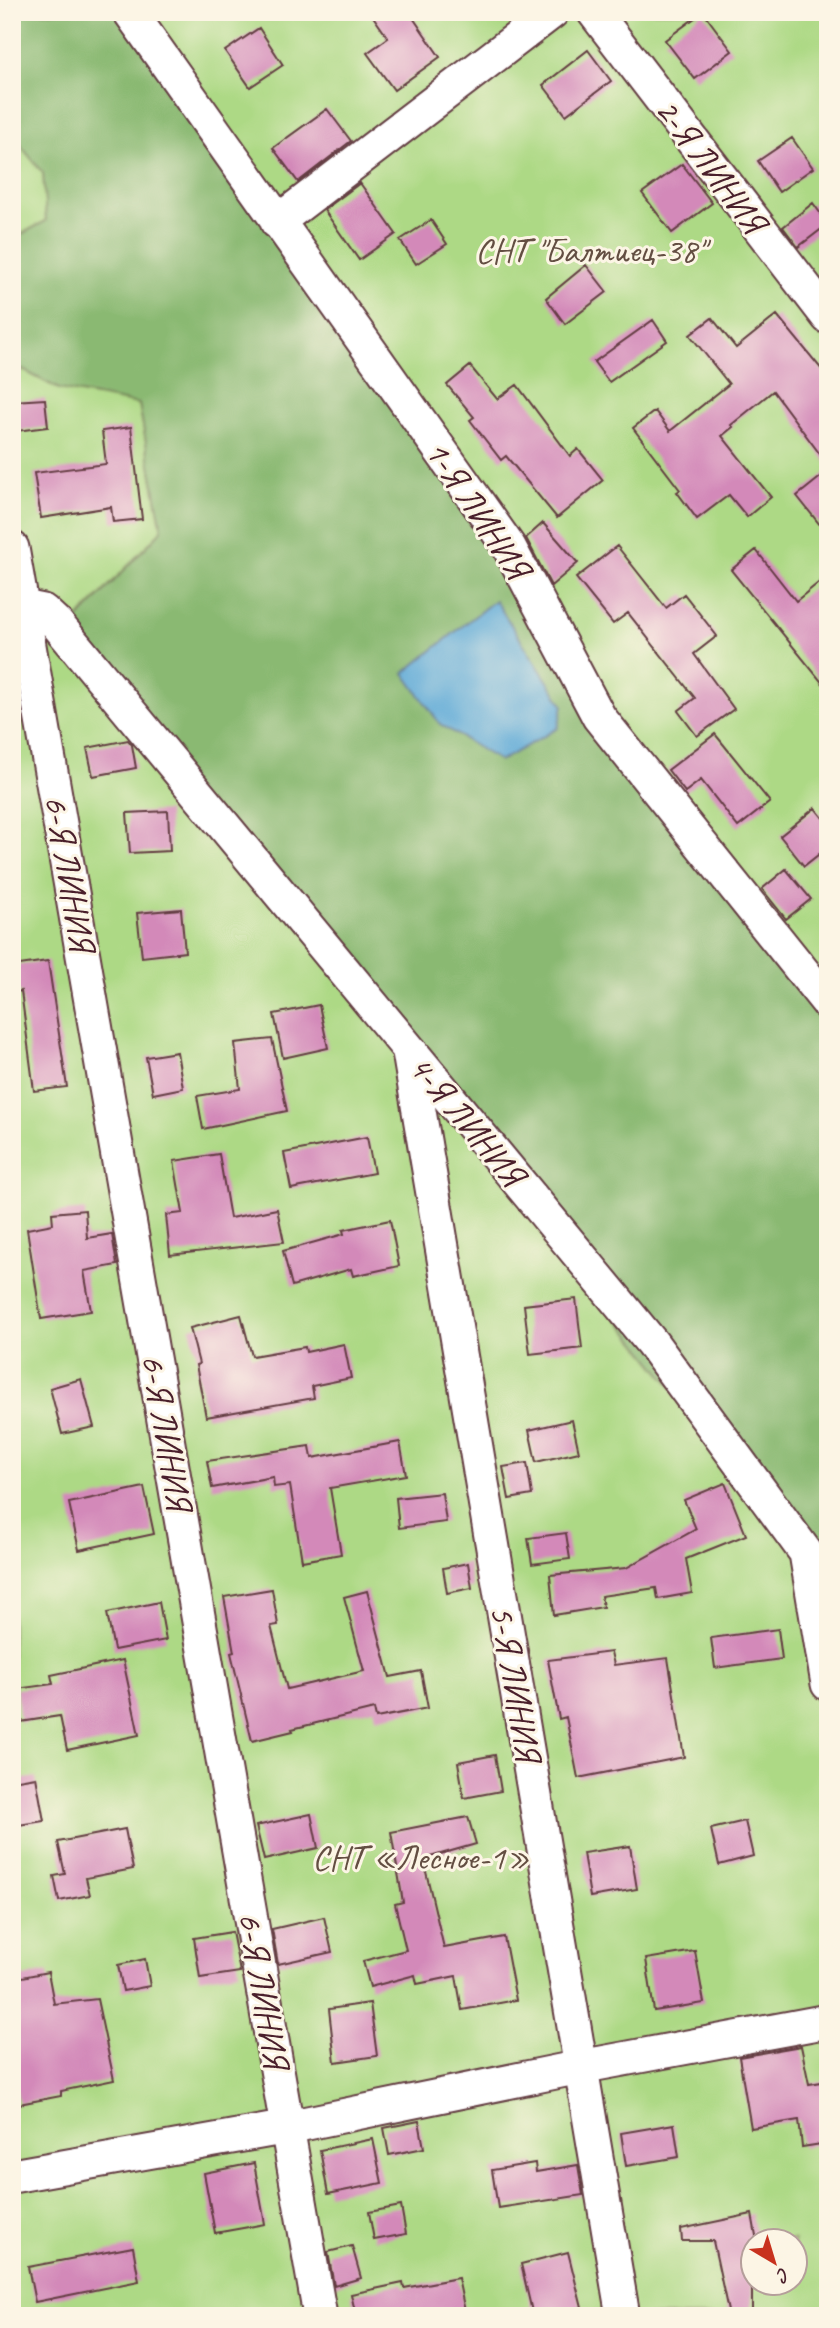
<svg xmlns="http://www.w3.org/2000/svg" width="840" height="2328" font-family="Caveat,sans-serif">
<rect width="100%" height="100%" fill="#fcf5e5"/>
<filter id="ink" filterUnits="userSpaceOnUse"><feTurbulence type="fractalNoise" baseFrequency=".0143" numOctaves="2"/><feDisplacementMap in="SourceGraphic" scale="14" xChannelSelector="R" yChannelSelector="G"/><feConvolveMatrix kernelMatrix="1 2 1 2 8 2 1 2 1" color-interpolation-filters="sRGB"/></filter>
<filter id="wash" filterUnits="userSpaceOnUse"><feTurbulence type="fractalNoise" baseFrequency=".00686" numOctaves="4" result="noise"/><feDisplacementMap in="SourceGraphic" scale="28" xChannelSelector="R" yChannelSelector="G"/><feGaussianBlur stdDeviation="1.57" result="paint"/><feColorMatrix in="noise" values="0 0 0 0 0 0 0 0 0 0 0 0 0 0 0 0 0 1.4 0 .05"/><feComposite in="paint" operator="in"/></filter>
<g filter="url(#wash)">
<rect width="100%" height="100%" fill="#f3dfc2"/>
<path fill="#add985" stroke="#7c7c58" stroke-width="2" fill-rule="evenodd" d="M130,12H828V1007L595,711Z
M12,135L44,173L46,221L12,239Z
M23,370L59,389L139,403L162,530L65,632L806,1553L828,1684V2316H12V372ZM752,2240H794V2282H752Z"/>
<path fill="#8ab972" stroke="#6a6c4e" stroke-width="2" d="M12,12H130L502,537L595,711L828,1007V1684L806,1553L65,633L162,530L139,404L59,389L23,370L12,372V239L46,221L43,173L12,135Z"/>
<path fill="#60abd8" stroke="#556582" stroke-width="2" d="M495,600L563,705L558,728L500,761L440,724L404,673Z"/>
<g id="blocks">
<path fill="#d389b9" d="M370,12H409L440,57L394,90L367,53L388,38Z
M703,12L732,51L695,79L665,40Z
M259,28L283,65L250,87L225,51Z
M588,50L611,81L566,115L543,85Z
M327,109L351,141L298,182L273,148Z
M792,138L813,168L779,192L758,161Z
M682,164L712,203L672,233L642,193Z
M360,183L396,234L359,260L324,210Z
M813,203L828,224L798,247L783,227Z
M431,220L447,244L416,264L400,240Z
M586,265L607,292L565,324L546,298Z
M777,315L828,377V465L773,391L731,425L733,427L722,436L771,497L747,517L729,495L697,519L677,492L680,490L633,428L655,411L670,431L729,384L690,335L712,318L736,348Z
M653,320L667,341L609,382L594,362Z
M470,366L497,399L517,385L570,456L578,449L603,480L557,518L506,456L501,460L470,420L474,417L447,385Z
M45,399L48,427L17,431L13,401Z
M131,427L142,519L113,522L111,507L41,518L34,473L106,464L102,431Z
M828,471V535L797,496Z
M543,523L578,563L551,586L526,538Z
M617,546L666,608L684,594L717,636L694,654L734,709L697,736L678,711L695,698L628,613L613,624L576,578Z
M756,550L796,601L828,575V690L731,570Z
M715,734L770,802L738,827L701,780L685,792L668,770Z
M128,740L132,745L136,768L93,776L87,748Z
M815,808L828,824V847L804,866L780,836Z
M168,811L170,851L130,853L127,813Z
M786,869L811,899L786,919L762,889Z
M181,909L185,952L142,957L137,913Z
M48,961L67,1087L34,1091L21,991L12,993V966Z
M319,1005L328,1048L283,1058L274,1014Z
M272,1039L287,1111L203,1129L197,1096L240,1089L235,1043Z
M177,1052L183,1088L153,1094L146,1057Z
M367,1137L374,1173L291,1189L284,1153Z
M219,1154L230,1218L277,1209L284,1242L170,1255L166,1215L183,1213L174,1161Z
M85,1210L87,1238L112,1234L117,1265L84,1271L91,1311L41,1319L27,1229L53,1224L52,1213Z
M390,1220L399,1266L353,1276L351,1269L292,1286L283,1251L344,1234L343,1230Z
M576,1299L582,1348L530,1354L524,1305Z
M241,1315L252,1356L305,1347L306,1352L344,1344L351,1378L312,1386L314,1398L206,1417L196,1365L199,1364L190,1328Z
M81,1379L94,1427L62,1434L50,1388Z
M572,1420L579,1452L536,1462L529,1430Z
M400,1442L406,1475L330,1488L341,1554L302,1561L290,1485L274,1487L273,1477L212,1488L207,1461L310,1446L312,1458Z
M527,1463L532,1495L509,1499L503,1467Z
M725,1483L746,1535L686,1559L692,1593L658,1599L656,1588L601,1596L603,1607L554,1615L550,1575L626,1568L696,1529L684,1500Z
M144,1487L154,1534L79,1550L69,1503Z
M442,1493L446,1522L399,1528L396,1498Z
M566,1533L570,1559L532,1564L528,1538Z
M468,1563L472,1588L447,1593L443,1568Z
M272,1589L278,1625L271,1626L287,1689L364,1671L344,1597L367,1591L390,1677L421,1671L428,1708L376,1718L374,1709L292,1729L293,1731L252,1741L231,1653L234,1652L224,1597Z
M159,1602L166,1640L114,1650L107,1613Z
M778,1629L782,1659L715,1668L711,1638Z
M611,1652L614,1665L668,1658L684,1757L578,1778L566,1717L559,1719L548,1660Z
M123,1660L139,1735L67,1750L60,1716L20,1722L16,1689L53,1684L51,1675Z
M495,1755L501,1791L464,1798L458,1762Z
M36,1777L44,1821L12,1826V1781Z
M311,1814L318,1848L264,1860L256,1826Z
M468,1817L476,1844L423,1859L444,1948L504,1937L516,2000L462,2010L456,1976L417,1984L415,1975L370,1987L363,1961L406,1950L395,1904L403,1902L391,1832Z
M745,1821L753,1856L719,1865L711,1829Z
M125,1829L133,1869L86,1878L90,1895L59,1901L54,1876L65,1874L58,1842Z
M630,1846L637,1889L590,1897L583,1853Z
M324,1917L332,1952L278,1964L272,1929Z
M232,1932L240,1972L200,1978L194,1938Z
M695,1951L704,2003L654,2011L646,1959Z
M145,1959L150,1986L123,1991L118,1965Z
M48,1972L54,2004L97,1999L114,2080L61,2091V2096L19,2104L12,2068V1979Z
M370,2003L377,2056L335,2062L329,2009Z
M801,2046L809,2084L828,2081V2143L802,2147L799,2120L751,2128L739,2057Z
M419,2121L424,2148L389,2155L384,2128Z
M674,2124L679,2157L626,2166L621,2133Z
M373,2139L382,2183L328,2194L320,2150Z
M254,2163L265,2224L215,2233L204,2173Z
M535,2163L536,2172L578,2165L583,2195L498,2208L492,2170Z
M401,2206L406,2234L374,2240L369,2212Z
M752,2214L757,2241H752V2316H729L713,2241H682L681,2229Z
M352,2246L361,2278L334,2286L328,2252Z
M133,2247L139,2281L35,2302L28,2267Z
M568,2252L584,2316H533L521,2264Z
M458,2278L466,2316H356L351,2294L403,2283L404,2288Z"/>
</g>
</g>
<g filter="url(#ink)">
<use href="#blocks" fill-opacity="0" stroke="#633c42" stroke-width="2"/>
<g fill="none" stroke-linecap="round" stroke-linejoin="round">
<g stroke="#633c42" stroke-width="37">
<path id="minor" d="M130,12L509,547L599,717L828,1003
M594,12L828,317
M277,222L552,12
M12,548L320,2316
M23,607L43,611L57,624L652,1343L806,1553L828,1684
M409,1052L623,2316
M12,2176L288,2127L580,2067L828,2021"/>
</g>
<use href="#minor" stroke="#fff" stroke-width="33"/>
</g>
</g>
<g text-anchor="middle" stroke-width="6" stroke-linejoin="round" paint-order="stroke">
<g font-size="35" fill="#4a1f2b" stroke="#fcf5e5">
<text transform="translate(711 165) rotate(53)" y="12">2-Я ЛИНИЯ</text>
<text transform="translate(478 509) rotate(56)" y="12">1-Я ЛИНИЯ</text>
<text transform="translate(70 873) rotate(80)" y="12">6-Я ЛИНИЯ</text>
<text transform="translate(467 1120) rotate(50)" y="12">4-Я ЛИНИЯ</text>
<text transform="translate(167 1432) rotate(80)" y="12">6-Я ЛИНИЯ</text>
<text transform="translate(516 1683) rotate(80)" y="12">5-Я ЛИНИЯ</text>
<text transform="translate(264 1990) rotate(80)" y="12">6-Я ЛИНИЯ</text>
</g>
<g font-size="35" fill="#634e42" stroke="#fcf5e5">
<text x="590" y="262">СНТ "Балтиец-38"</text>
<text x="421" y="1869">СНТ «Лесное-1»</text>
</g>
</g>
<rect width="840" height="2328" fill="none" stroke="#fcf5e5" stroke-width="42"/>
<g transform="translate(774 2262) rotate(142)"><circle r="33" fill="#fcf5e5" stroke="#b59f9b" stroke-width="2"/>
<path d="M0-5L12 26L0 18L-12 26Z" fill="#c8321e"/>
<text y="-10" font-size="19" font-weight="bold" text-anchor="middle" fill="#4a1f2b">С</text>
</g>
</svg>
